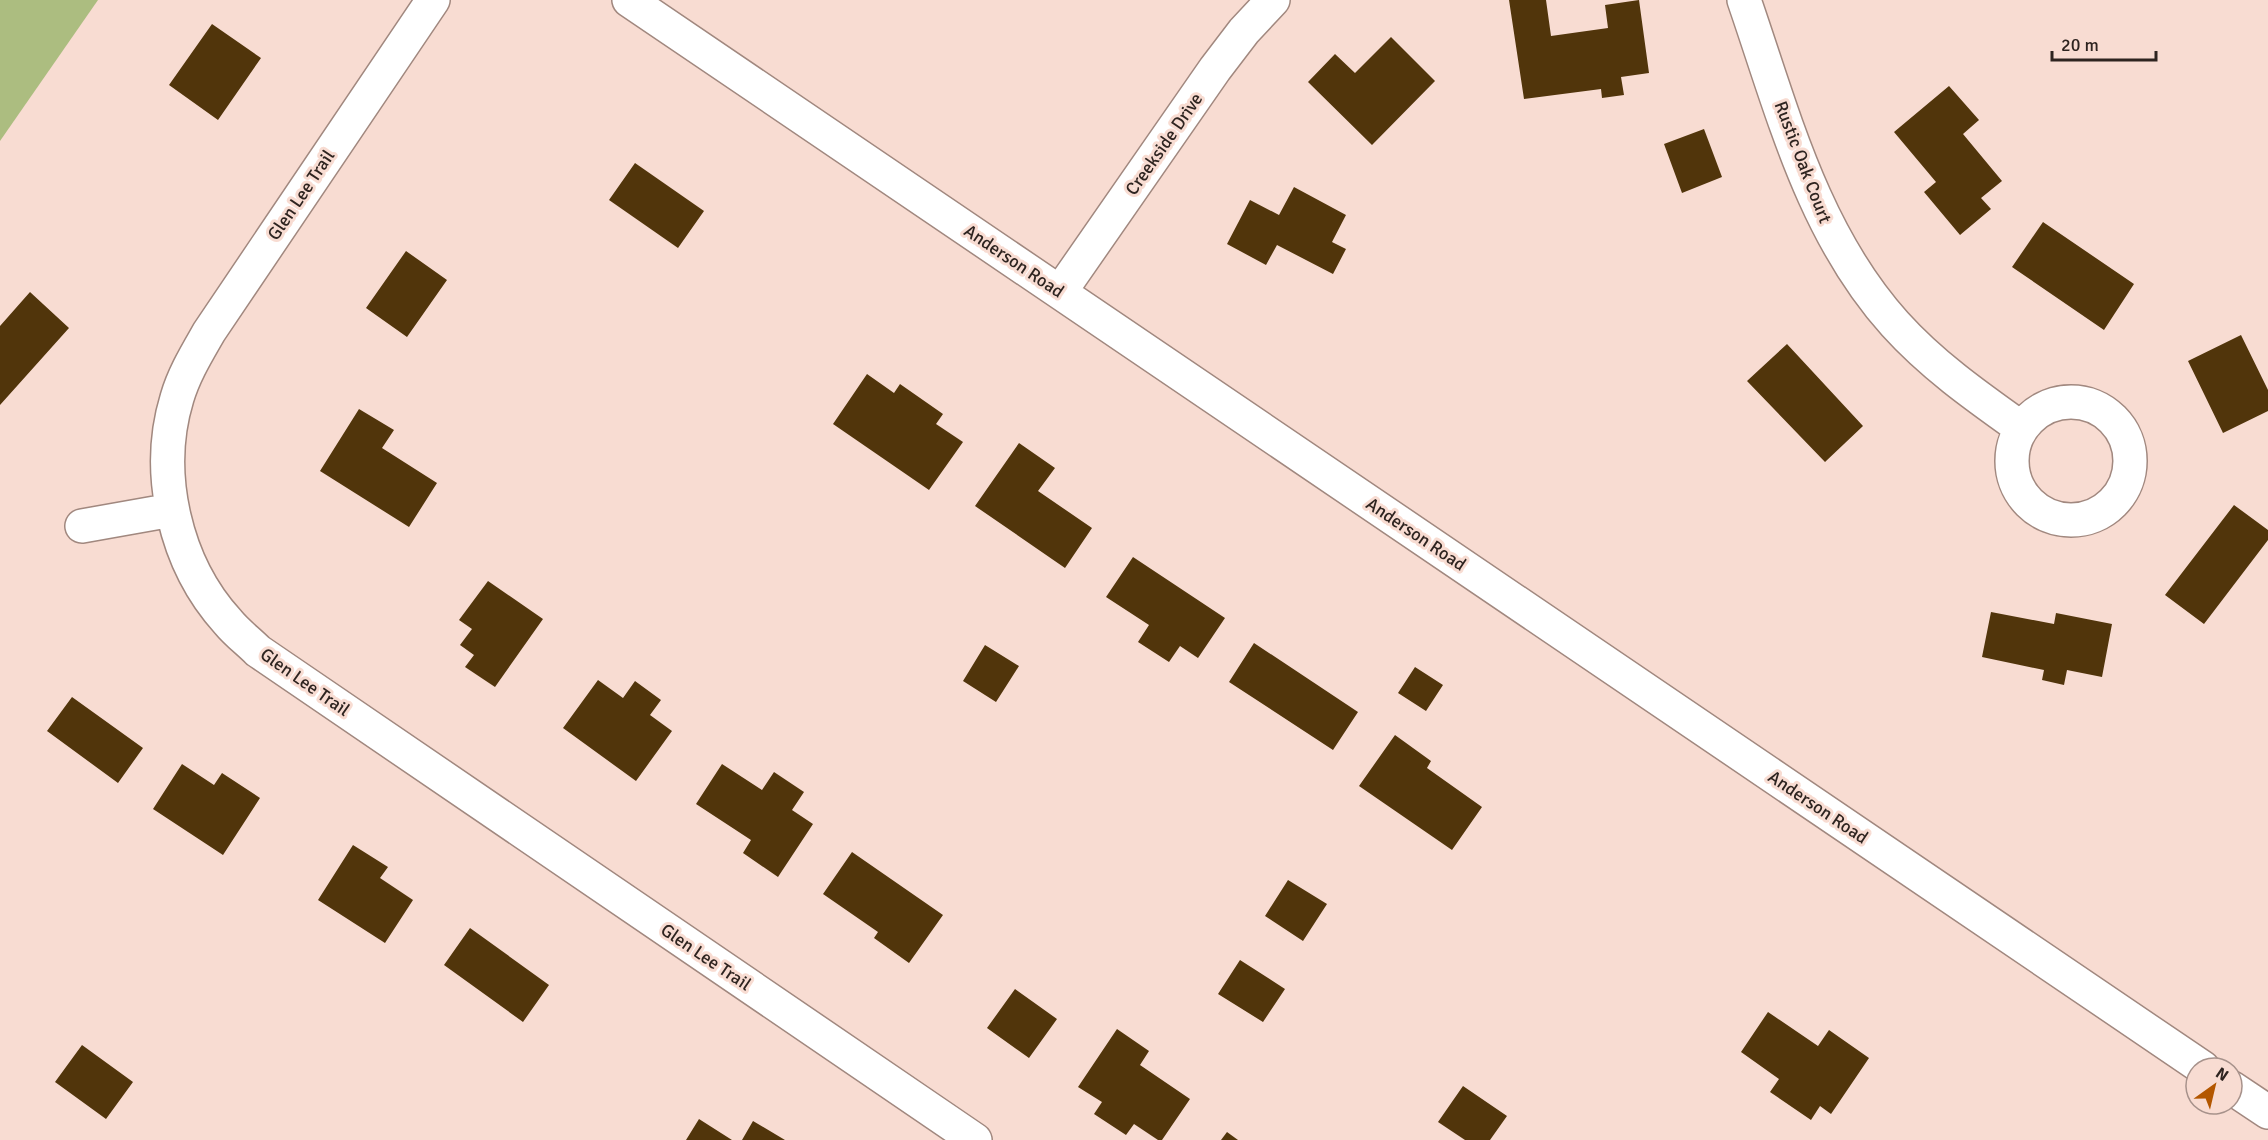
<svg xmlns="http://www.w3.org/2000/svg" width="2268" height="1140" font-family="Signika,sans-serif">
<rect width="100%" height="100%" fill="#f8dcd2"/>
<path fill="#acbd80" d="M0,0H98L0,141Z"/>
<path fill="#51350b" d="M1509,0H1546L1551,36L1608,28L1605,5L1639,0L1649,73L1621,77L1624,95L1602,98L1601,89L1524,99Z
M212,24L261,58L218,120L169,85Z
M1391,37L1435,81L1372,145L1308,82L1335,54L1355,73Z
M1949,86L1979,120L1963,134L2002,181L1981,198L1991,209L1960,235L1924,192L1936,182L1894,132Z
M1704,129L1722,177L1682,193L1664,144Z
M635,163L704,211L678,248L609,200Z
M1294,187L1346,215L1332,242L1346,249L1333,274L1277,245L1266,265L1227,244L1250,200L1279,215Z
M2043,222L2134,284L2104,330L2012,267Z
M406,251L447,280L407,337L366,308Z
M30,292L69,328L0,405V326Z
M2241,335L2268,390V411L2223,433L2188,361Z
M1787,344L1863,426L1825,462L1747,381Z
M867,374L894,393L900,384L943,414L936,424L963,442L929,490L833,424Z
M359,409L394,430L382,448L437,483L409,527L320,471Z
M1019,443L1055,468L1038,491L1092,528L1065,568L975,506Z
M2234,505L2268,530V540L2204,624L2165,595Z
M1133,557L1225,618L1198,658L1180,646L1169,662L1138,642L1149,625L1106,597Z
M488,581L543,619L495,687L465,667L474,655L460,645L472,629L459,620Z
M1991,612L2054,624L2056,613L2112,624L2102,677L2067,670L2064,685L2042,680L2044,670L1982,657Z
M1254,643L1358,712L1333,750L1229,682Z
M985,645L1019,666L996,702L963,681Z
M1415,667L1443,685L1426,711L1398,693Z
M598,680L623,698L635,681L661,700L650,715L672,731L636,781L563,728Z
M72,697L143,748L118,783L47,731Z
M1395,735L1431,761L1427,768L1482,807L1452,850L1359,786Z
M182,764L214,785L222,773L260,798L223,855L153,809Z
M722,764L762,790L774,772L804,792L792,810L813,824L778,877L743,853L751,840L696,804Z
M353,845L388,867L380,878L413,900L385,943L318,900Z
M852,852L943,915L909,963L874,938L878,932L823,894Z
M1288,880L1327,904L1303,941L1265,916Z
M470,928L549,985L523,1022L444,965Z
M1240,960L1285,989L1263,1022L1218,994Z
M1015,989L1057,1019L1029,1058L987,1028Z
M1768,1012L1818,1046L1829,1030L1869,1058L1831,1114L1820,1106L1811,1120L1770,1092L1779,1079L1741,1052Z
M1117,1029L1149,1051L1140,1065L1190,1099L1162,1140H1158L1134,1124L1126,1135L1094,1114L1102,1102L1078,1087Z
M82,1045L133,1082L106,1119L55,1082Z
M1463,1086L1507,1116L1490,1140H1465L1438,1122Z
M699,1119L732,1140H686Z
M753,1121L785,1140H742Z
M1227,1132L1238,1140H1221Z"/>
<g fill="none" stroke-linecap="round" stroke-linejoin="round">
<g stroke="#a1887f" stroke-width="36">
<path id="minor" d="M433,0L209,332C197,353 184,374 177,398C154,473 175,564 228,622C237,633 248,641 258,651L975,1140
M629,0L2203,1068
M1744,0C1783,113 1813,233 1895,324C1932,365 1976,396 2021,428
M1060,292L1215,69L1244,31L1273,0
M2012 461a59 59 0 1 1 118 0a59 59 0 1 1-118 0Z
M82,526L172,510
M2232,1088L2268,1112"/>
</g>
<use href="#minor" stroke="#fff" stroke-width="33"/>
</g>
<g text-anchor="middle" stroke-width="6" stroke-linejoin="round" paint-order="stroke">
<g font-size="18" fill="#2e2420" stroke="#f8dcd2">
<text transform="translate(1164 144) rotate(-55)" y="6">Creekside Drive</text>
<text transform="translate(1803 162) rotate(69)" y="6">Rustic Oak Court</text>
<text transform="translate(301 195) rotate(-56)" y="6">Glen Lee Trail</text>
<text transform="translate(1014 261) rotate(34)" y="6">Anderson Road</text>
<text transform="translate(1416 534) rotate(34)" y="6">Anderson Road</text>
<text transform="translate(305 682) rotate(35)" y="6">Glen Lee Trail</text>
<text transform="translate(1818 807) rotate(34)" y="6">Anderson Road</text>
<text transform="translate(706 957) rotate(34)" y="6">Glen Lee Trail</text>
</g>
</g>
<g transform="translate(2214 1086) rotate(34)"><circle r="28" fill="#f8dcd2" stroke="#a7928b" stroke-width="1.5"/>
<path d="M0-4.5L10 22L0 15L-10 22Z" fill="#b35700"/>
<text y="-9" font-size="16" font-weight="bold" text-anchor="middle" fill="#2e2420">N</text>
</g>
<path d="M2052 51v9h104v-9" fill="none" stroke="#2e2420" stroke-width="3"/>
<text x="2061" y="51" font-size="18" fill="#2e2420" stroke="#f8dcd2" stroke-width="4.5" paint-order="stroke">20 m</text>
</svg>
